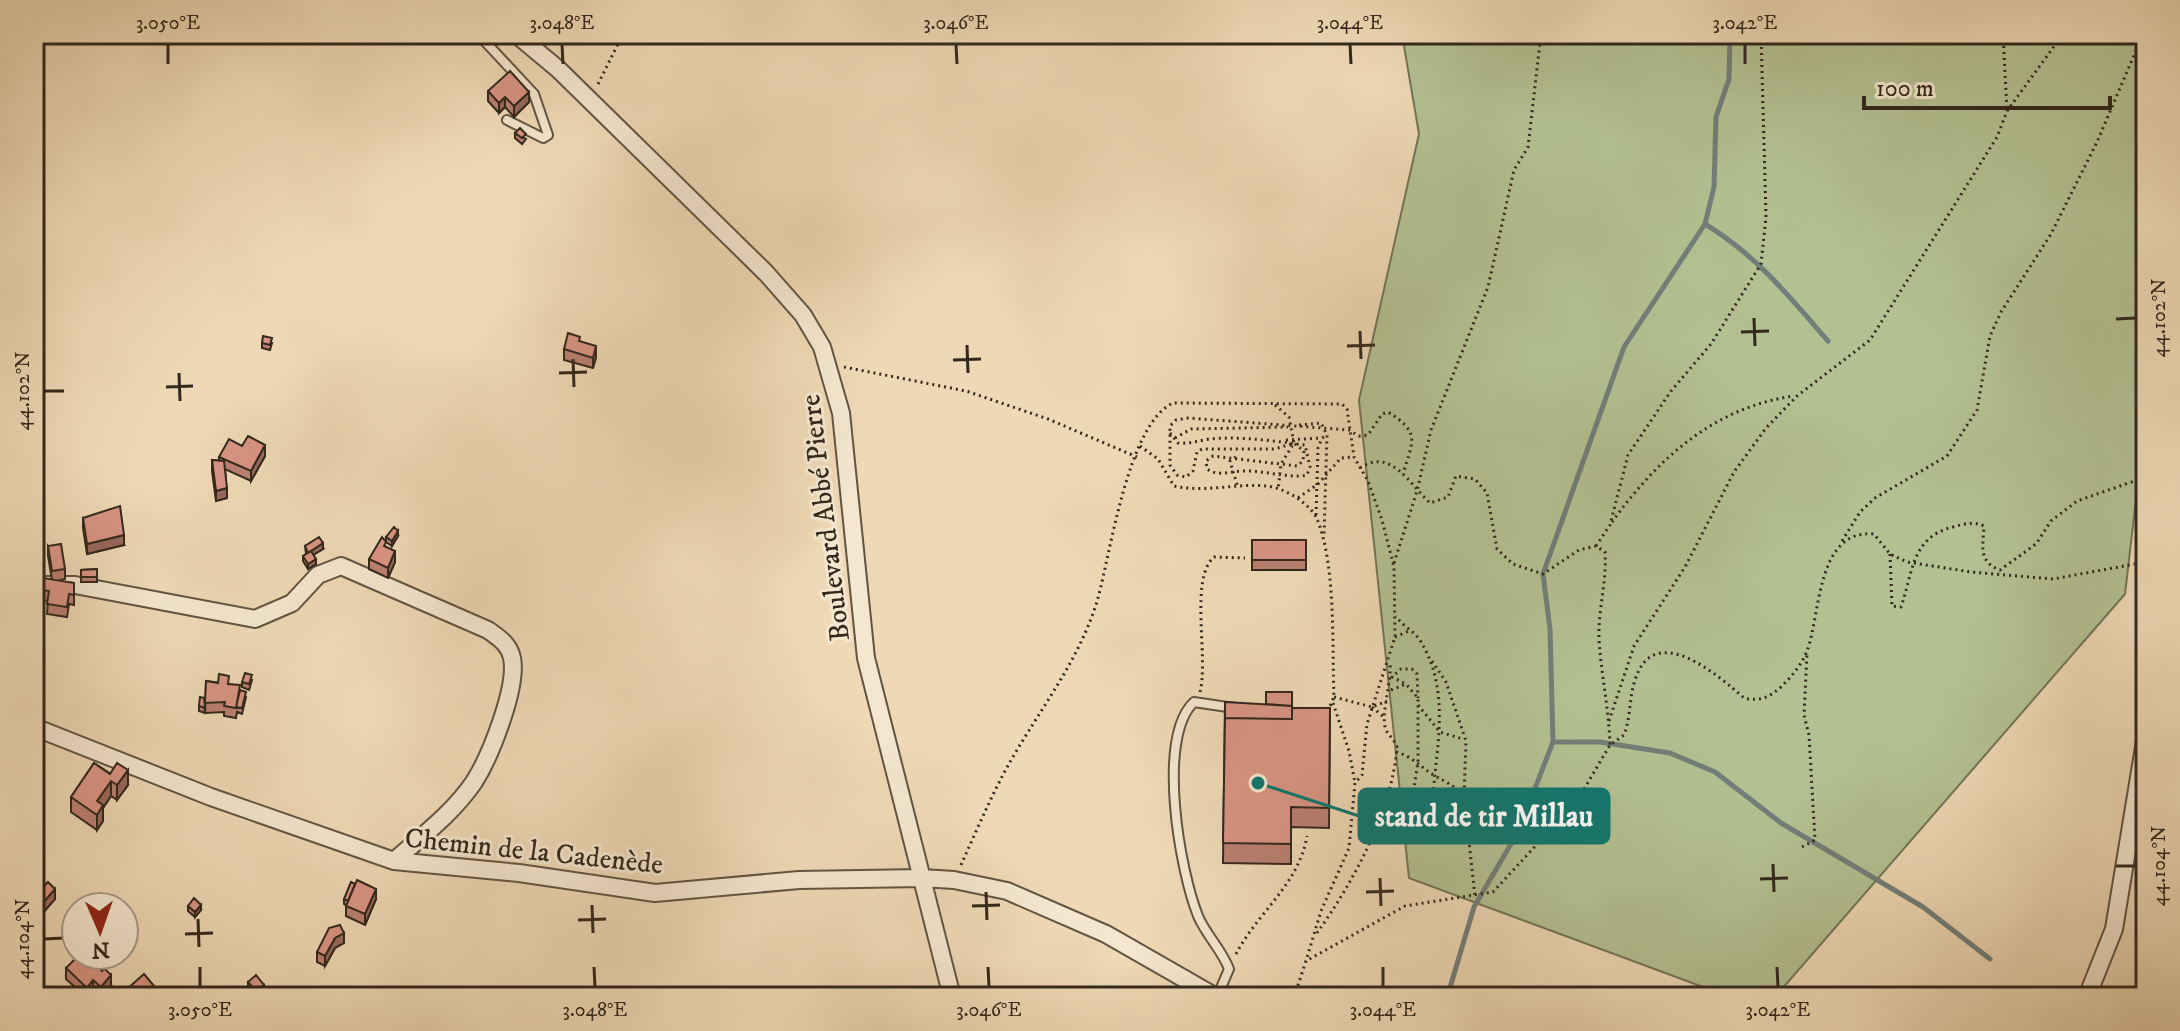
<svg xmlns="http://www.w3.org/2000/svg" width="2180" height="1031" font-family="'IM FELL DW Pica',serif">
<rect width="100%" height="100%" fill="#eed8b5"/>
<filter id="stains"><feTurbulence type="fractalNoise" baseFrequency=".0025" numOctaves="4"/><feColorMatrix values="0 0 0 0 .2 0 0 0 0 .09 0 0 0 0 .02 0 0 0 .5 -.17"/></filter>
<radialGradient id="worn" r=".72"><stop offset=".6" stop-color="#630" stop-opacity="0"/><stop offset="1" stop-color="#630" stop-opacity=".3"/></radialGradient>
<path fill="#b3c092" stroke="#737457" stroke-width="2" d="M1402,34H2146V413L2125,594L1775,997H1730L1409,878L1359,400L1419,134Z"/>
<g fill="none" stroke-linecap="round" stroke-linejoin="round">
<path stroke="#727e78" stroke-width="5" d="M1705,224C1756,255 1789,296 1828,341
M1553,742H1600L1670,753L1715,772L1781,823L1923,907L1990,959
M1451,997L1449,991L1474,907L1518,832L1553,742L1550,629L1543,574L1624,347L1705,224L1714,187L1716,117L1729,79L1730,34"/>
<g stroke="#625442" stroke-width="12">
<path id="lane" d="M478,34L534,94L548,135L543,138L507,120
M1217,997L1229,969C1222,950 1206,935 1198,916C1180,871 1156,738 1194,702L1234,708"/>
</g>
<g stroke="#625442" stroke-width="20">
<path id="street" d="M516,34L558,69L766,273L803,315L822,347L841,413L866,658L952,997
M34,585H75L255,619L292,603L318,575L341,566L488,630C499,638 509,644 512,658C518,687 490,757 474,782C453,813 421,837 394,861
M34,727L211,797L394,861L519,873L655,893L799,880L922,878L954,880L1007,891L1106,934L1216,997
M2087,997L2114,929L2146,735"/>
</g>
<path stroke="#33281c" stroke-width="3" stroke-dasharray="2 4" stroke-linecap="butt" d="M2003,34L2007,111
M598,84L623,34
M844,367L966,391L1048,419L1137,457
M1275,405L1289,417L1294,443L1281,464L1278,490
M1299,425L1321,423L1327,435L1324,536
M1170,433L1178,443C1189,444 1198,441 1209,439C1241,436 1274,441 1305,445L1310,467L1307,475C1288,479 1264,470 1244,471C1231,471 1218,477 1207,469L1206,461L1213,456L1297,466L1303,461L1304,451L1294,443L1275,449H1202L1197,452L1193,471L1186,477L1177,475L1170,465V426L1176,420L1188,418L1349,430L1359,436L1368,435L1382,414L1388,412C1422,433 1412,442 1403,474
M1175,438L1191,429L1288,427
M1286,440L1322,438
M1140,446L1158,459L1174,486C1206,493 1235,483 1266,486C1283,487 1310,503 1317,519C1336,564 1332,647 1334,697L1328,711
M1236,457L1230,461L1238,488
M1360,468C1390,447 1409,483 1430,503L1448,497L1456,476L1475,479L1487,493L1497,549L1513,564L1543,574L1579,550L1596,546L1605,552C1607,582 1598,609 1599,639C1601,674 1609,709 1610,745
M1298,498L1318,484L1341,458L1354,457
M1316,515L1318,448L1322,438L1327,435
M1612,522C1658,458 1715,407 1794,396
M1842,541L1860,512L1875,498L1947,456L1977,410L1990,336L2001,312L2051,234L2097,142L2143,34
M1596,546L1610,525L1628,455L1671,391L1711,344L1761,264L1766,217L1761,34
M1890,554L1892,606L1901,607C1913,573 1911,537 1953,527C1964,524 1973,521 1984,526C1983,546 1978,562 2000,570L2036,544L2051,521L2077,501L2146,477
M1394,563L1417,491L1431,430L1488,287L1514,170L1528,147L1541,34
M1395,637L1409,631
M1432,661L1446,682L1466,741L1464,795L1475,897
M1404,683L1392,677L1401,669H1412L1417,674L1418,698
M1391,690L1406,684L1418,698V762L1412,801L1419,813H1426L1432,808C1435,752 1452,693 1421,642C1415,631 1403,627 1396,616
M1200,692C1209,657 1189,579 1214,557L1245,558
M1334,697L1372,707L1387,701
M1333,703L1349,751L1355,783
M1418,705L1440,732L1463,739
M1372,707L1385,718
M1609,721L1634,646L1685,567L1734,472L1766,428L1797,396L1870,340L1997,137L2007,111L2063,34
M1396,752C1414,757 1421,768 1435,776C1446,782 1453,785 1462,794
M1802,847L1815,840L1809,735L1804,715L1807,654
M961,865C975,834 989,801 1005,771C1036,714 1080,661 1098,598C1111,551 1128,424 1173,403L1342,404L1347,409L1354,457L1368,481L1382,520L1394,567L1395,637L1367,724L1362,775L1355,783L1349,848L1321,911L1306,961
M1317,933C1354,881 1392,811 1397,747C1394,739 1389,736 1386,730C1380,715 1392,682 1390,663
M1236,954C1258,912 1299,884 1307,836
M1294,997L1306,961L1405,906L1493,892L1577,801L1610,745L1624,735C1631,717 1629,698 1635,680C1654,619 1719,676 1744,698C1760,702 1770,697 1782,686C1792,676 1802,664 1807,651C1821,614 1816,529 1874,534L1890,554L1907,562L1971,572L2053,579L2146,562"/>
<use href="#lane" stroke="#f4e6cf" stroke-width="8"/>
<use href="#street" stroke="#f4e6cf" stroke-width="16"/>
</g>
<path fill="#ba7f71" stroke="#33281c" stroke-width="2" d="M572,34H586L583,40Z
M488,91L529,102L514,117L505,107L499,113L488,101Z
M515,133L526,139L522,144L515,138Z
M580,342L596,357L593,368L564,360V349Z
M262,343H272L270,350L262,348Z
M242,446L265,456L251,481L225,469L227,498L216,501L212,471V460L219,461V457Z
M83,518L124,545L87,554L83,528Z
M398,536L392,546L386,542V537Z
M1252,540H1306V570H1252Z
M48,546L65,569V579L57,581L74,583V605L69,604L67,617L47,614L48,601L35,599V589L52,580L48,556Z
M305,546L323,549L313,555L316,564L308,569L303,561V556L306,554Z
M386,547L395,562L388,578L369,569V559Z
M97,569V582H81V570Z
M252,680L249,690L242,687V682Z
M206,681L229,684L240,690L246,697L242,714L237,712L236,718L224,716V712L205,713Z
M204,698L205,713L199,711V706Z
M1225,702L1292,708H1330L1329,828L1291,827V864L1223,863Z
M94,763L128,785L117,800L111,796L103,808V821L97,830L71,812V797Z
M34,880L55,899L42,914L34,908Z
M355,884L376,899L365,925L346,916V905L344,904V899Z
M188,906L201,910L195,917L188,911Z
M344,943L335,948L325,966L317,962V952Z
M66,968L111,985L101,997L93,990L87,997H86L66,979Z
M248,982L264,990L256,996L248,987Z"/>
<path fill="#97685c" stroke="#33281c" stroke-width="2" d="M529,92V102L514,117V106Z
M505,97V107L499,113V103Z
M596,346V357L593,368V358Z
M265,445V456L251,481V471Z
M227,488V498L216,501V491Z
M398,531V536L392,546V541Z
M124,535V545L87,554V544Z
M323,543V549L308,558V553Z
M395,551V562L388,578V568Z
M316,559V564L308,569V564Z
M128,770V785L117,800V785Z
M111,781V796L103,808V821L97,830V801Z
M55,889V899L42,914V904Z
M376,889V899L365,925V914Z
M201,905V910L195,917V912Z
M344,933V943L335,948L325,966V956L335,938Z
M111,975V985L101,997V987Z
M93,980V990L87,997V988Z
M264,985V990L256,996V991Z"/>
<path fill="#d89483" stroke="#33281c" stroke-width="2" d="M510,71L529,92L514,106L505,97L499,103L488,91Z
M520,128L526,134L522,138L515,133Z
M568,333L580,337L579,341L596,346L593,358L564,349Z
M263,336L272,338L270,345L262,343Z
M248,436L265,445L251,471L219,457L229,439L242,446Z
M212,460L224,461L227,488L216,491Z
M120,506L124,535L87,544L83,518Z
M394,527L398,531L392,541L386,537Z
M319,537L323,543L308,553L305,546Z
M382,537L386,542L384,546L395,551L388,568L369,559Z
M1252,540H1306V560H1252Z
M61,544L65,569L52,571L48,546Z
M311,551L316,559L308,564L303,556Z
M97,569V577H81V570Z
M37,577L74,583V595L69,594L67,607L47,604L49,591L35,589Z
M245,673L252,675L249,684L242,682Z
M219,674L229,676L228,684L240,685L236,708L224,706L225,702L205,703L206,681L218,683Z
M240,690L246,692L242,708L236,707Z
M1266,692H1292V711V706L1266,704Z
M200,697L204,698L205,708L199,706Z
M1225,702L1292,706V719L1225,718Z
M1292,708H1330L1329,808L1291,807V844L1223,843L1225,718L1292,719Z
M94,763L110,774L117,763L128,770L117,785L111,781L97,801L103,805L97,815L71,797Z
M34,880L42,888L48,882L55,889L42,904L34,898Z
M357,880L376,889L365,914L346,906Z
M351,882L355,884L348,901L344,899Z
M194,898L201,905L195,912L188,906Z
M340,925L344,933L335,938L325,956L317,952L329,928Z
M79,955H84L102,971L104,968L111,975L101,987L93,980L87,988L66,968Z
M144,974L154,986L149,991L157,997H131L126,990Z
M256,975L264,985L256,991L248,982Z
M34,984L50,996V997H34Z
M278,992L282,997H271Z"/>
<path fill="none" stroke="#33281c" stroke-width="3" d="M168,44V64M562,44L563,64M956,44L957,64M1350,44L1351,64M1745,44V64M1754,318L1755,346M2116,319L2136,318M1360,331L1361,359M1741,332L1769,331M967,345L968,373M1347,346L1375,345M573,359L574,387M953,360L981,359M179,373L180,401M559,373L587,372M166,387L193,386M44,391H64M1773,864L1774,892M2116,866H2136M1380,878L1381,906M1760,879L1788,878M986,892L987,920M1366,892L1394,891M592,905L593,933M972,906L1000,905M198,919L199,947M578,920L606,919M185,934L213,933M44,939L64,938M200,967V987M594,967L595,987M988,967L989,987M1383,967V987M1777,967L1778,987"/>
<g text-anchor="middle" stroke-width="6" stroke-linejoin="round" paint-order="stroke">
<g font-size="28" fill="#33281c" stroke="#f4e6cf">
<text transform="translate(824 518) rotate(-97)" y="10">Boulevard Abbé Pierre</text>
<text transform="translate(534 850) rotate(6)" y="10">Chemin de la Cadenède</text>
</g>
</g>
<path fill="none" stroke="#0f766e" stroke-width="3" d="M1258 783L1359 816"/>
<circle fill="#0f766e" stroke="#f4e6cf" stroke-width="3" cx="1258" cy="783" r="8"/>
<rect fill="#0f766e" stroke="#0f766e" stroke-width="3" x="1359" y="789" width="250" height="54" rx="8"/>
<g font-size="30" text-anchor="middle" font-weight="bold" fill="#fff">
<text x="1484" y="826">stand de tir Millau</text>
</g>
<rect width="2180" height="1031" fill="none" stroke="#eed8b5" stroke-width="88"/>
<g transform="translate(100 931) rotate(178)"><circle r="38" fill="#f4e6cf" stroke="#a79a87" stroke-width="2"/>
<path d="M0-6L14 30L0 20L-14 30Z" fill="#8f2418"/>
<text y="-12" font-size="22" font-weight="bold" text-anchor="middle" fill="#33281c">N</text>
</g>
<path d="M1864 96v12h246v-12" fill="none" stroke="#33281c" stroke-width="4"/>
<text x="1876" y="96" font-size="24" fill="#33281c" stroke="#f4e6cf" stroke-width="6" paint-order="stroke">100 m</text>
<rect x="44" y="44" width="2092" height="943" fill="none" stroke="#33281c" stroke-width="3"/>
<g font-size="20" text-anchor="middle" fill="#33281c">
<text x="168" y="29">3.050°E</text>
<text x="562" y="29">3.048°E</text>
<text x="956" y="29">3.046°E</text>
<text x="1350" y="29">3.044°E</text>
<text x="1745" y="29">3.042°E</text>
<text transform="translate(2158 318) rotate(-90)" y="7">44.102°N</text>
<text transform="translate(22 391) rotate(-90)" y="7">44.102°N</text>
<text transform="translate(2158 866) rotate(-90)" y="7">44.104°N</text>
<text transform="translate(22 939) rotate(-90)" y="7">44.104°N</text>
<text x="200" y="1016">3.050°E</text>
<text x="595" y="1016">3.048°E</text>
<text x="989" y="1016">3.046°E</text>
<text x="1383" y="1016">3.044°E</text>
<text x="1778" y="1016">3.042°E</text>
</g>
<rect width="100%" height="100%" filter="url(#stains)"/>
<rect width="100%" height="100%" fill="url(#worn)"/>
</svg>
